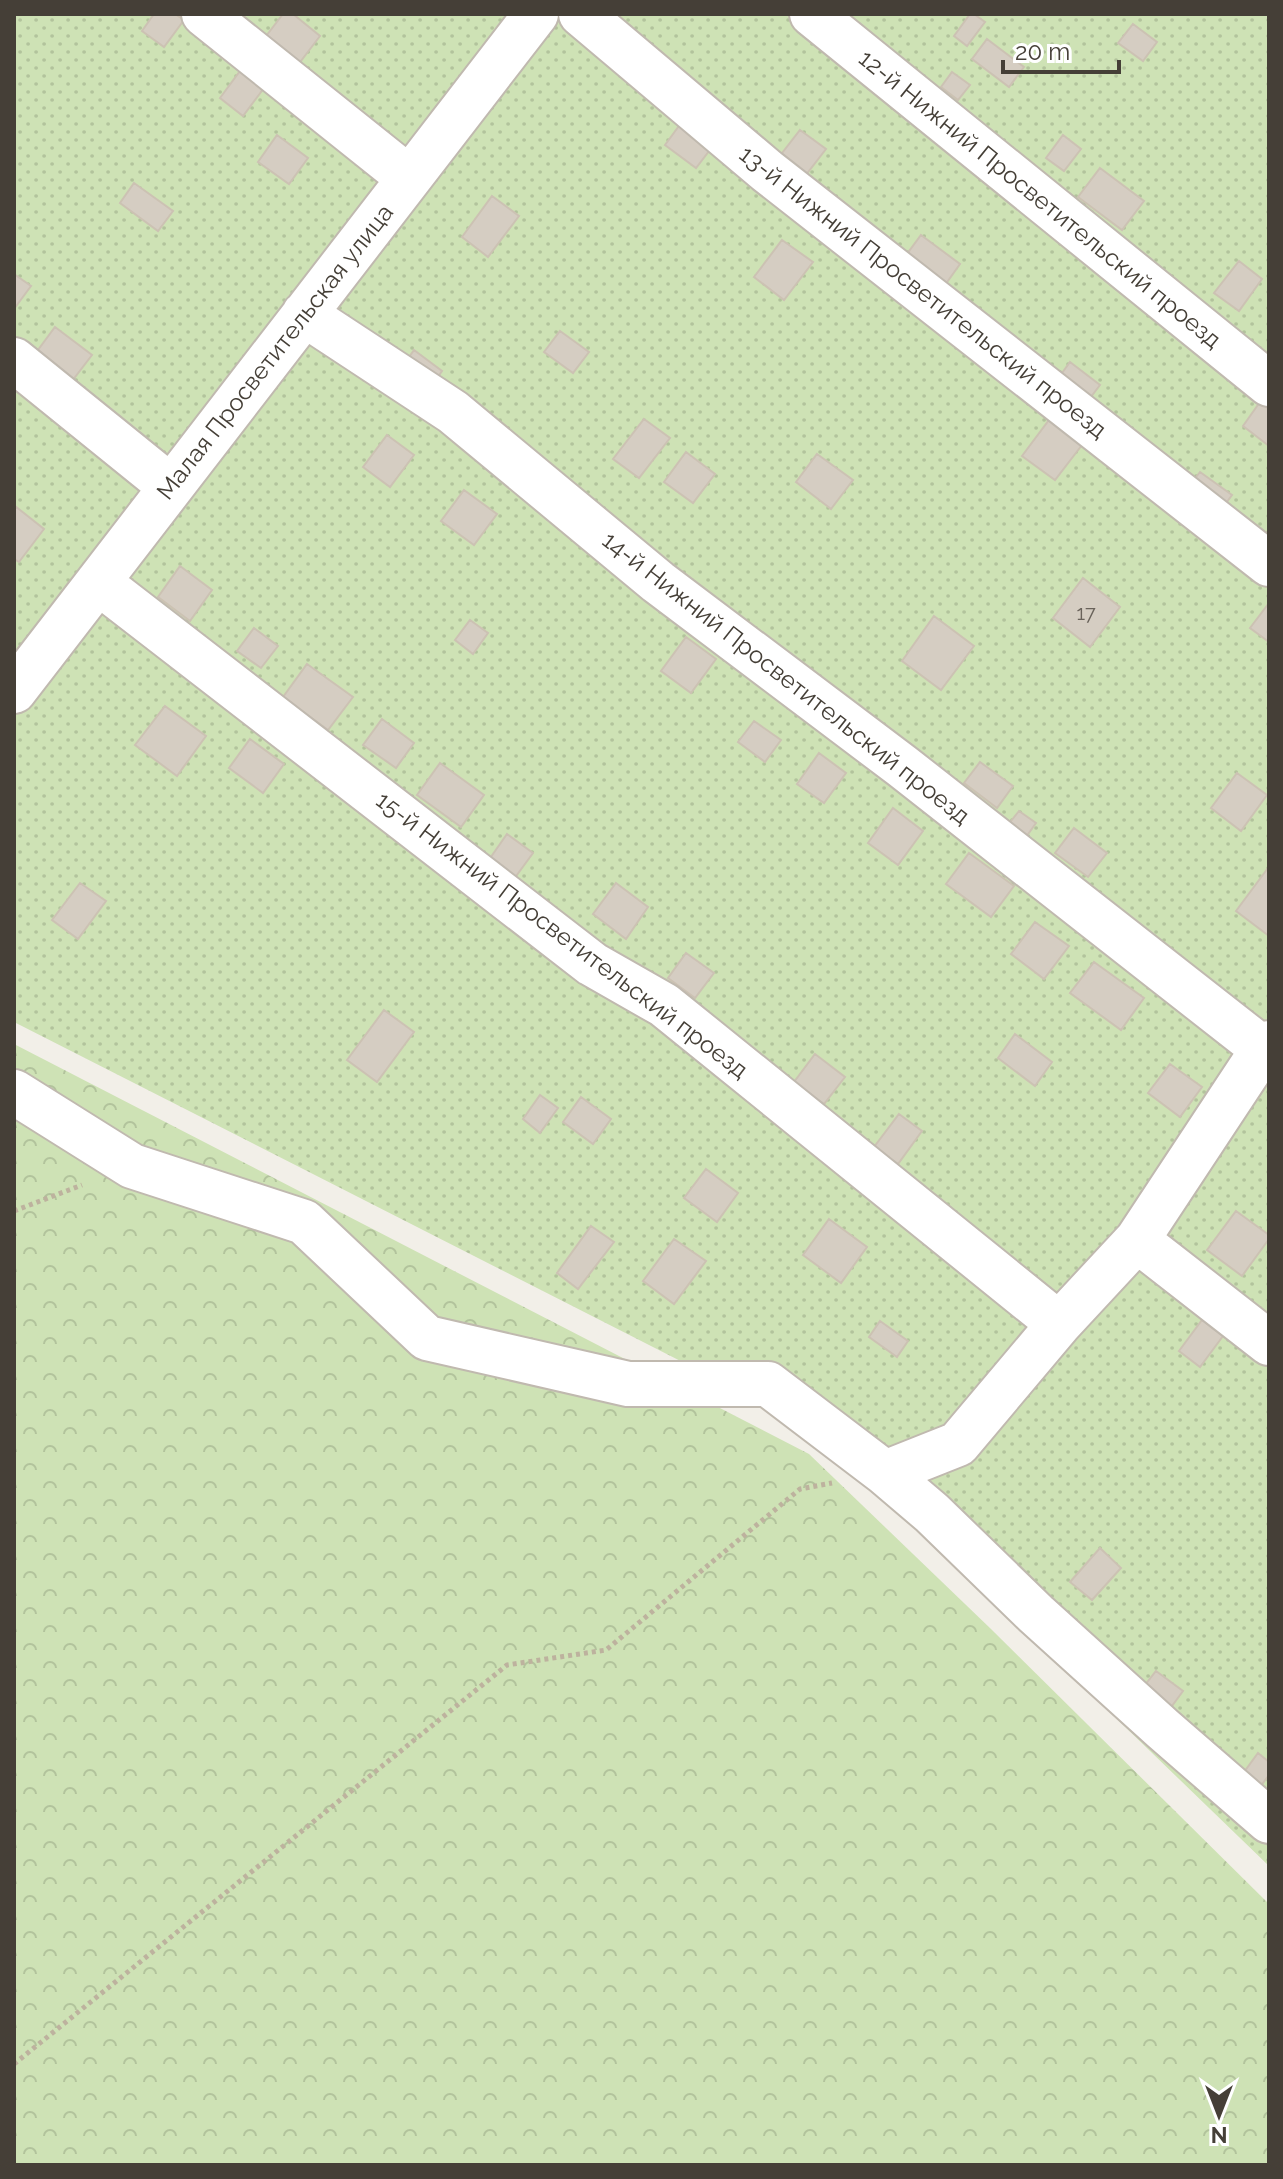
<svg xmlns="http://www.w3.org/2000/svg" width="1283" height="2179" font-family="Raleway,sans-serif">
<defs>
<pattern id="grass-dots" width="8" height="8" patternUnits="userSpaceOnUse" patternTransform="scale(2)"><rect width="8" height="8" fill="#cee2b5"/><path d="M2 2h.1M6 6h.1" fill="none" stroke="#b2c39c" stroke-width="1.8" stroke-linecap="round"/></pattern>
<pattern id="forest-crowns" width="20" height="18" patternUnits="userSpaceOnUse" patternTransform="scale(2)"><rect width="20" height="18" fill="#cee2b5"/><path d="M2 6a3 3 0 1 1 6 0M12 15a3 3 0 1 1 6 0" fill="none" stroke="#b2c39c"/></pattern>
</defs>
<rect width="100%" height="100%" fill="#f2efe8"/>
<path fill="url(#grass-dots)" d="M14,14H1269V1866L820,1432L14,1022Z"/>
<path fill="url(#forest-crowns)" d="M14,1044L809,1454L991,1629L1269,1904V2165H14Z"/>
<path fill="#d5cdc2" stroke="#ccc2b3" stroke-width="2" d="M154,14H175L184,20L164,47L142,31Z
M283,14H293L320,36L294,70L260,44Z
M970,14H974L985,22L967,46L954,36Z
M1133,24L1157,42L1143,61L1118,43Z
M987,39L1024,67L1009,87L972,59Z
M243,67L267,84L243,116L220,98Z
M952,72L970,85L958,100L941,87Z
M687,115L719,138L696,168L665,145Z
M800,130L826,149L805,176L779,157Z
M277,135L308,158L289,184L258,162Z
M1063,135L1081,149L1064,171L1046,158Z
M1100,168L1144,201L1122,230L1078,197Z
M134,183L173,211L158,231L120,203Z
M492,196L519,216L488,257L462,237Z
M921,235L960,264L940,292L901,262Z
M782,240L813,262L784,300L754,277Z
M1239,261L1262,279L1239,311L1214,293Z
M14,274L31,286L14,309Z
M55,327L92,355L72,381L35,354Z
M560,331L589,352L573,373L544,352Z
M414,350L442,371L433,384L405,363Z
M1070,362L1100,385L1087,402L1057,380Z
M1260,402L1269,409V446L1243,426Z
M644,419L670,438L639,478L613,459Z
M1049,420L1082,445L1055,480L1022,456Z
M387,435L414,455L390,487L363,467Z
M686,452L715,474L693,503L664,482Z
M817,454L853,480L831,509L796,482Z
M1200,472L1232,495L1221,510L1189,486Z
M464,490L497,514L474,545L441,521Z
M15,506L44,529L19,562L14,559Z
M180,566L212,590L190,621L158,597Z
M1083,578L1120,607L1090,647L1053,618Z
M1269,603V642L1250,628Z
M934,616L974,646L941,690L902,661Z
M470,620L488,633L473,654L455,640Z
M254,628L278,646L261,668L237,651Z
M686,637L716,659L691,693L661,671Z
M307,664L353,697L328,730L283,697Z
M165,706L206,736L177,776L135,745Z
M382,719L414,743L396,768L363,745Z
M754,721L781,740L765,762L738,742Z
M250,739L284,764L263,793L229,768Z
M819,753L846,773L824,803L797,784Z
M980,762L1013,786L997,808L964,783Z
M440,763L484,795L461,827L417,795Z
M1237,773L1267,795L1241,831L1211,808Z
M893,808L923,831L898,865L868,843Z
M1019,811L1036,823L1021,844L1003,831Z
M1074,828L1107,853L1088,877L1055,853Z
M507,834L533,853L511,883L486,864Z
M969,853L1014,886L991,917L946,884Z
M1268,868L1269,869V936L1236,911Z
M80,883L106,901L78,939L52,920Z
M616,883L648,907L626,939L593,914Z
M1035,922L1069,946L1044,979L1011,954Z
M686,953L714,973L695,998L668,978Z
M1094,962L1144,998L1121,1030L1070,993Z
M384,1010L414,1032L377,1082L347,1060Z
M1015,1034L1052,1062L1035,1086L998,1058Z
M815,1054L845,1077L824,1104L794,1082Z
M1170,1064L1202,1087L1180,1117L1148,1093Z
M540,1095L558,1108L540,1133L523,1119Z
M581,1097L611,1119L593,1144L563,1122Z
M899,1114L922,1131L898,1164L874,1147Z
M706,1169L738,1193L717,1222L684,1198Z
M1236,1211L1269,1235V1239L1242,1276L1207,1250Z
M829,1219L867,1247L841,1283L803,1255Z
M591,1226L614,1242L578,1289L557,1273Z
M674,1239L706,1261L674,1304L643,1281Z
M1202,1320L1223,1336L1200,1367L1179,1351Z
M880,1321L908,1341L897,1357L869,1337Z
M1100,1548L1121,1568L1092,1600L1070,1582Z
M1156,1671L1183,1691L1169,1710L1141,1690Z
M1258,1753L1269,1762V1775L1257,1791L1239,1779Z"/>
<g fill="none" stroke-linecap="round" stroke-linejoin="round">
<g stroke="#c0b9af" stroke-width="48">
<path id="minor" d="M204,14L409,178
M581,14L767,171L1269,564
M812,14L1269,384
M304,314L453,412L658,582L902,766L1263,1049
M14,360L171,487
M98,582L592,964L664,1005L1059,1324
M14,691L536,14
M14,1092L132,1166L304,1222L427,1338L628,1384H768L885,1473L932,1513L1036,1614L1163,1729L1269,1821
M1137,1240L1269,1343
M885,1473L958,1444L1059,1324L1137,1240L1263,1049L1269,1043"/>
</g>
<path stroke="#bdb29e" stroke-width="5" stroke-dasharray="4 4" stroke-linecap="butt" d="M14,1211L82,1185
M14,2064L507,1665L606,1650L800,1489L832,1483"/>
<use href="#minor" stroke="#fff" stroke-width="44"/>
</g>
<g text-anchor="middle" stroke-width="8" stroke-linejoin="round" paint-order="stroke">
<g font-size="20" fill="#69625a">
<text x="1086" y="620">17</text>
</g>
<g font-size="24" fill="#453f37" stroke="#fff">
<text transform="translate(1040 199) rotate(39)" y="8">12-й Нижний Просветительский проезд</text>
<text transform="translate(923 292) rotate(38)" y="8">13-й Нижний Просветительский проезд</text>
<text transform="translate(275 352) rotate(-52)" y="8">Малая Просветительская улица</text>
<text transform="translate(786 678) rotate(38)" y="8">14-й Нижний Просветительский проезд</text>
<text transform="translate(562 935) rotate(37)" y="8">15-й Нижний Просветительский проезд</text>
</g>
</g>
<rect width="1283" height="2179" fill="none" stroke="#453f37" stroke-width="32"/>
<g transform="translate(1219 2115) rotate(180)" stroke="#ffffff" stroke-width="6" paint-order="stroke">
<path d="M0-6L14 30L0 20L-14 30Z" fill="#453f37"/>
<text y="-12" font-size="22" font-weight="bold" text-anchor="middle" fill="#453f37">N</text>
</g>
<path d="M1003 60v12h116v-12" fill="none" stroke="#453f37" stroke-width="4"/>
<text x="1015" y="60" font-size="24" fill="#453f37" stroke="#ffffff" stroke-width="6" paint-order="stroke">20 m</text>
</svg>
